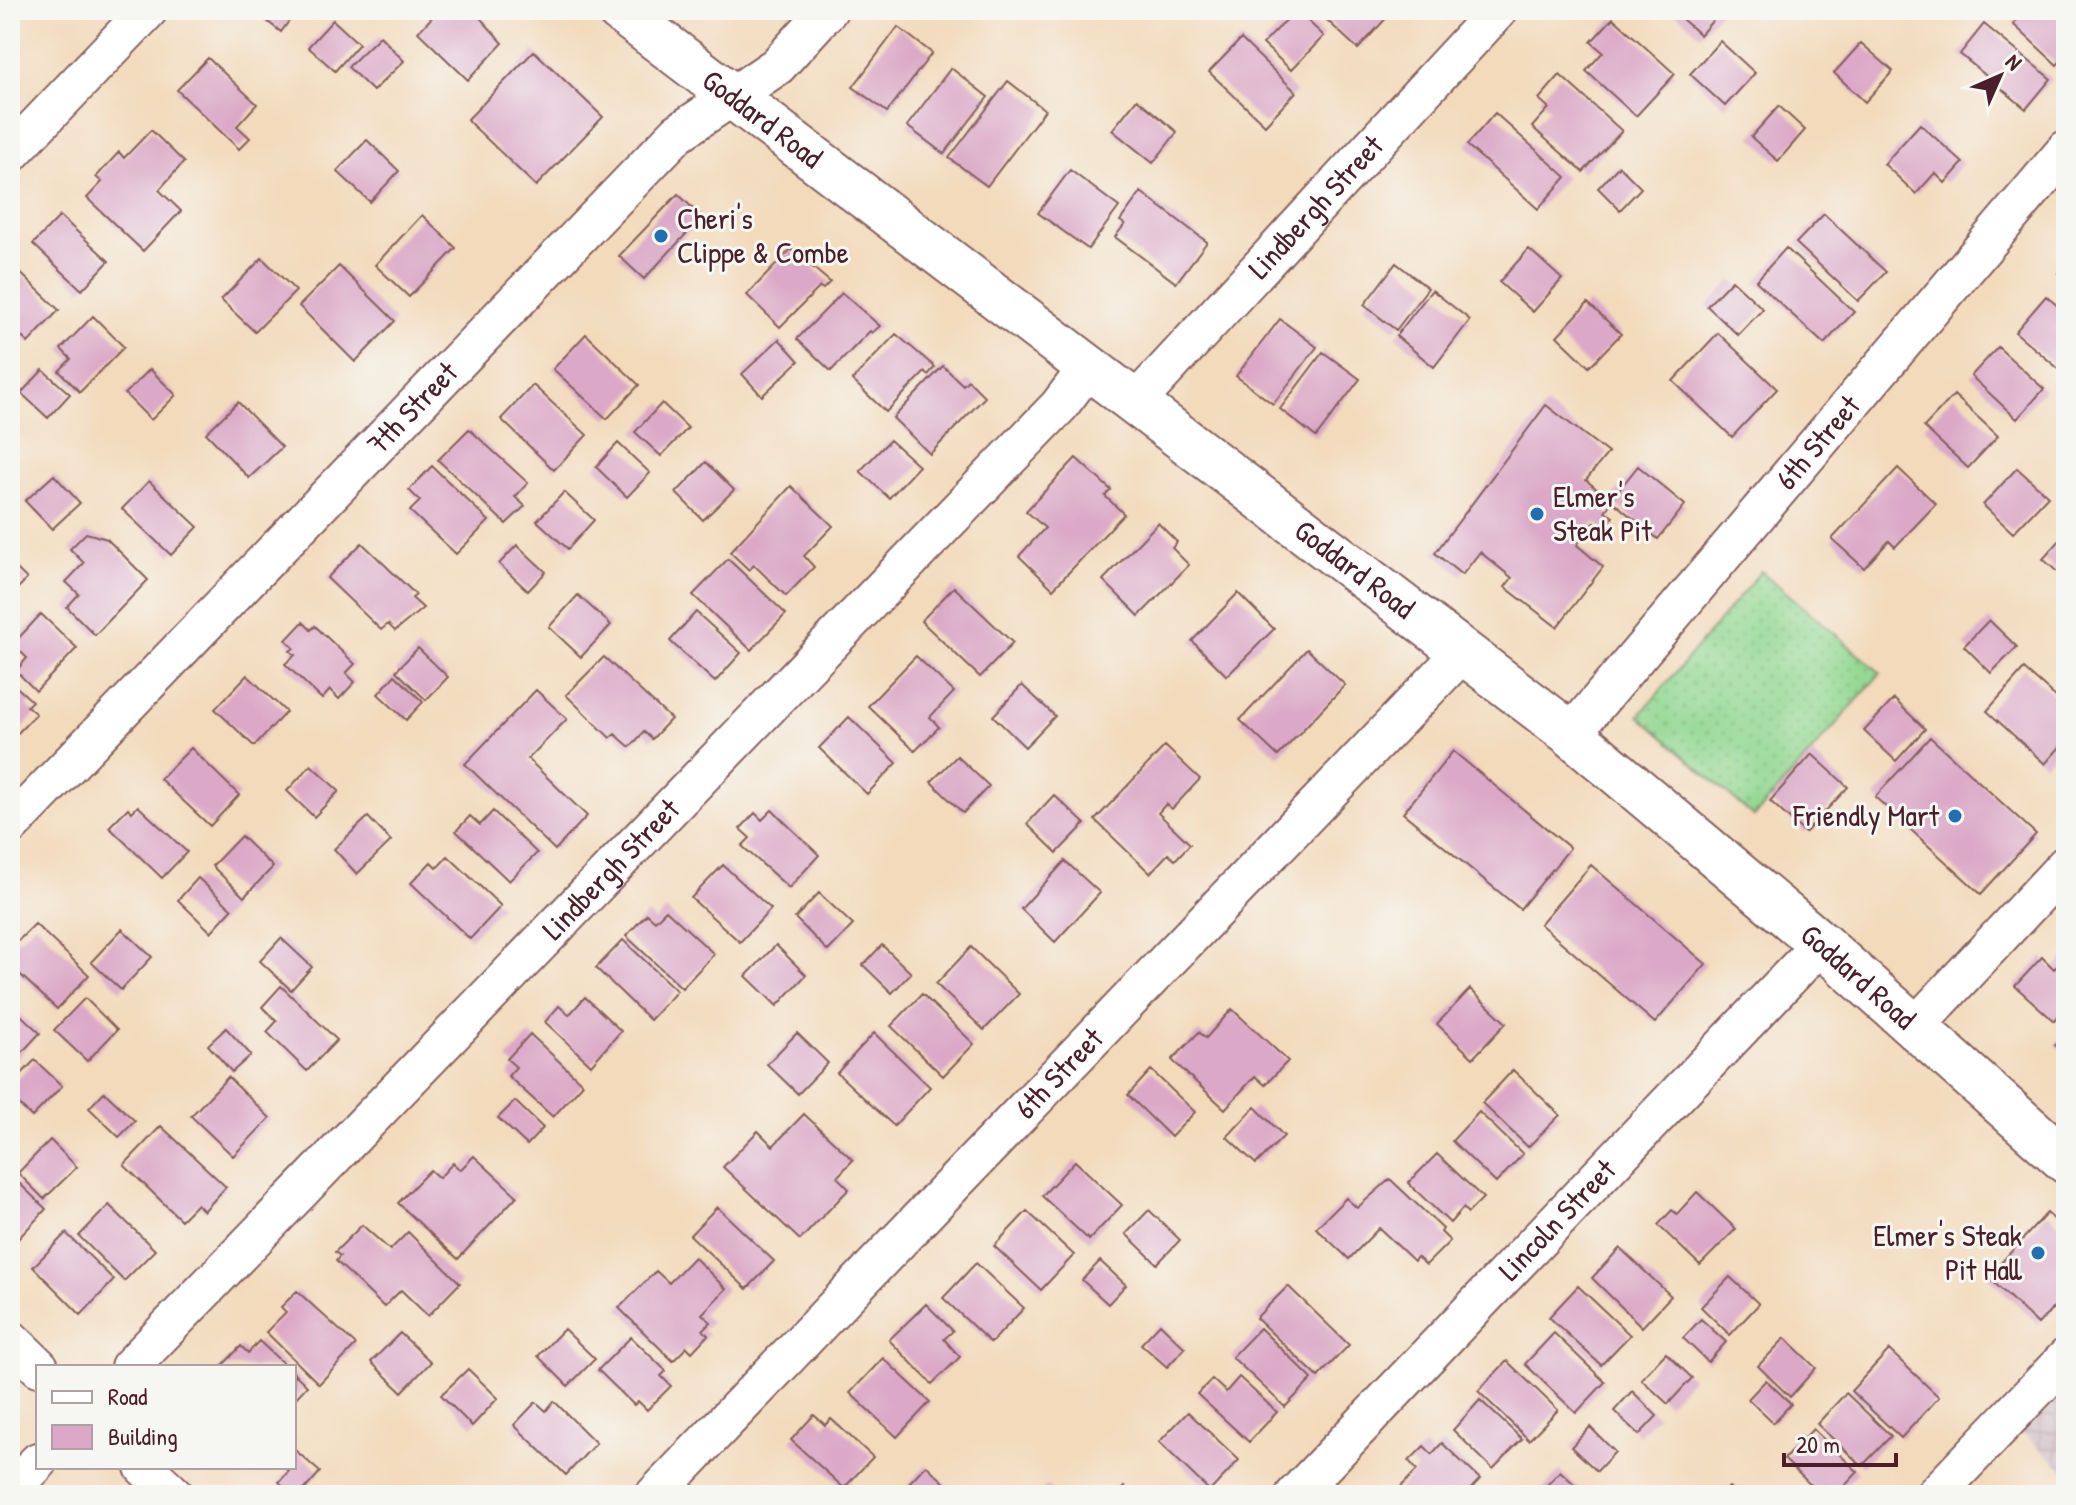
<svg xmlns="http://www.w3.org/2000/svg" width="2076" height="1505" font-family="'Patrick Hand',sans-serif">
<defs>
<pattern id="industrial-grid" width="8" height="8" patternUnits="userSpaceOnUse" patternTransform="scale(2)"><rect width="8" height="8" fill="#d2bdc6"/><path d="M0 4h8M4 0v8" fill="none" stroke="#b6a2aa"/></pattern>
<pattern id="grass-dots" width="8" height="8" patternUnits="userSpaceOnUse" patternTransform="scale(2)"><rect width="8" height="8" fill="#93d892"/><path d="M2 2h.1M6 6h.1" fill="none" stroke="#80b97e" stroke-width="1.8" stroke-linecap="round"/></pattern>
</defs>
<rect width="100%" height="100%" fill="#f6f6f2"/>
<filter id="ink" filterUnits="userSpaceOnUse"><feTurbulence type="fractalNoise" baseFrequency=".0125" numOctaves="2"/><feDisplacementMap in="SourceGraphic" scale="16" xChannelSelector="R" yChannelSelector="G"/><feConvolveMatrix kernelMatrix="1 2 1 2 8 2 1 2 1" color-interpolation-filters="sRGB"/></filter>
<filter id="wash" filterUnits="userSpaceOnUse"><feTurbulence type="fractalNoise" baseFrequency=".006" numOctaves="4" result="noise"/><feDisplacementMap in="SourceGraphic" scale="32" xChannelSelector="R" yChannelSelector="G"/><feGaussianBlur stdDeviation="1.8" result="paint"/><feColorMatrix in="noise" values="0 0 0 0 0 0 0 0 0 0 0 0 0 0 0 0 0 1.4 0 .05"/><feComposite in="paint" operator="in"/></filter>
<g filter="url(#wash)">
<rect width="100%" height="100%" fill="#f3dabb"/>
<path fill="url(#industrial-grid)" d="M2066,1358V1472L2007,1420Z"/>
<path fill="url(#grass-dots)" stroke="#6e7c5e" stroke-width="2" d="M1761,571L1881,673L1754,817L1639,716Z"/>
<g id="blocks">
<path fill="#dba9c7" d="M10,10L19,17L10,27Z
M253,10H297L281,32Z
M439,10H473L503,43L468,80L418,32Z
M1296,10L1324,36L1291,70L1263,44Z
M1316,10H1383L1389,15L1358,49Z
M1672,10H1722L1700,35Z
M2027,10H2061L2066,15V55L2057,65L2013,24Z
M1613,18L1675,74L1636,116L1586,71L1603,52L1591,42Z
M333,20L359,44L335,71L308,47Z
M1984,24L2051,79L2026,109L1960,54Z
M898,27L932,53L887,112L853,87Z
M380,36L404,61L373,91L348,67Z
M1241,39L1296,92L1265,125L1209,72Z
M1720,41L1755,73L1725,106L1690,74Z
M1861,43L1893,71L1865,102L1834,73Z
M534,51L603,117L536,186L467,120Z
M208,58L257,104L237,126L250,138L239,149L177,90Z
M951,68L988,97L944,154L907,126Z
M1560,75L1622,131L1583,172L1532,127L1549,108L1539,99Z
M1008,81L1045,110L987,186L949,158Z
M1137,99L1177,132L1153,163L1112,130Z
M1779,106L1805,130L1778,161L1751,137Z
M1495,113L1566,177L1538,209L1467,145Z
M1920,124L1963,163L1945,183L1935,173L1916,194L1884,164Z
M151,130L184,162L159,190L181,211L143,251L87,198L102,182L96,177L119,152L124,158Z
M367,140L399,171L370,202L337,171Z
M1619,166L1641,188L1620,210L1598,188Z
M1070,170L1119,207L1088,249L1038,213Z
M1141,192L1207,242L1176,283L1115,237L1125,224L1120,221Z
M678,194L702,217L644,279L619,256Z
M1824,214L1886,272L1858,301L1796,243Z
M422,215L456,248L409,297L375,265Z
M60,216L109,261L82,290L33,244Z
M1786,248L1854,312L1824,344L1756,281Z
M791,249L830,282L823,289L820,287L780,327L747,295Z
M1529,249L1562,279L1533,312L1499,282Z
M262,258L296,291L255,332L221,300Z
M10,263L59,310L28,343L10,325Z
M1396,263L1428,288L1396,330L1364,305Z
M2066,264V281L2058,273Z
M339,266L395,321L355,362L299,306Z
M1732,280L1763,309L1738,335L1707,306Z
M1432,290L1470,320L1434,367L1396,336Z
M842,293L880,326L872,333L870,331L831,371L797,339Z
M2046,296L2066,313V375L2015,332Z
M1588,303L1621,334L1589,367L1557,336Z
M93,316L124,347L80,392L59,371L71,359L61,349Z
M1280,319L1317,347L1273,404L1236,376Z
M1718,333L1777,389L1732,437L1673,381Z
M586,334L639,385L607,419L553,369Z
M896,334L935,367L928,375L925,372L886,412L852,380Z
M779,339L799,361L762,396L742,374Z
M1998,347L2044,389L2017,419L1971,376Z
M1323,352L1360,379L1316,437L1280,409Z
M943,366L963,385L968,380L985,397L930,454L893,418Z
M150,369L176,395L151,420L125,394Z
M43,370L70,394L48,418L21,393Z
M533,385L587,435L554,470L501,419Z
M1954,395L1998,436L1968,468L1924,427Z
M238,402L282,447L249,478L206,433Z
M662,403L688,428L661,456L635,432Z
M1546,405L1608,453L1586,480L1612,502L1605,511L1613,517L1604,529L1595,522L1577,545L1603,567L1557,627L1505,587L1512,578L1480,552L1462,575L1435,553Z
M469,429L528,483L515,497L525,506L506,524L438,460Z
M890,440L919,466L889,498L860,471Z
M618,443L650,473L627,497L596,467Z
M1076,458L1111,490L1105,496L1124,514L1053,589L1019,556L1045,528L1026,511Z
M706,462L734,490L703,520L676,493Z
M432,466L489,521L456,554L410,511L420,501L409,490Z
M1638,466L1685,505L1658,539L1611,500Z
M1898,468L1936,504L1895,547L1889,541L1864,568L1832,539Z
M2017,468L2048,496L2013,533L1983,505Z
M54,475L80,503L52,529L25,501Z
M149,481L198,527L171,555L122,509Z
M791,486L833,526L804,556L814,567L786,596L754,565L749,570L730,552Z
M564,492L594,520L568,549L537,521Z
M1158,523L1177,542L1172,548L1189,565L1139,616L1103,580Z
M86,533L107,539L148,580L95,635L67,607L79,594L66,582L84,563L70,549Z
M2062,538L2066,542V580L2043,559Z
M362,543L416,595L412,598L423,608L395,631L388,624L381,630L327,578Z
M517,545L546,572L528,591L499,564Z
M728,559L786,614L751,650L693,595Z
M10,562L27,579L10,596Z
M954,587L1013,643L980,677L921,621Z
M1238,593L1274,629L1227,676L1192,641Z
M578,595L611,625L581,657L549,627Z
M696,612L741,653L715,682L670,641Z
M41,614L77,648L36,691L16,671L27,658L13,644Z
M1989,620L2017,647L1991,673L1964,646Z
M303,622L311,630L315,626L355,664L346,673L355,682L339,699L330,690L322,699L285,664L295,655L290,651L294,648L286,640Z
M418,648L448,677L426,700L396,671Z
M1307,649L1345,685L1278,756L1240,720Z
M916,656L954,692L930,717L939,727L915,751L868,706Z
M604,657L671,719L652,739L644,732L630,747L615,734L610,738L566,695Z
M2024,669L2066,706V740L2045,764L1987,711Z
M247,675L286,712L254,746L215,709Z
M395,675L423,702L406,720L378,694Z
M10,681L32,701L27,706L36,714L14,737L10,733Z
M1022,685L1055,716L1025,747L993,716Z
M536,690L567,719L528,759L587,816L555,850L465,764Z
M1894,699L1925,729L1896,761L1864,731Z
M849,717L897,763L867,794L819,748Z
M1930,737L2036,834L1981,894L1875,797Z
M1165,746L1200,779L1172,809L1166,804L1158,813L1190,844L1175,860L1168,854L1150,873L1095,820Z
M191,748L239,795L210,826L160,779Z
M1453,751L1570,848L1520,909L1403,813Z
M1812,754L1848,787L1805,833L1770,801Z
M957,756L989,786L963,813L931,782Z
M311,765L339,791L314,817L287,791Z
M1054,795L1085,824L1057,853L1027,824Z
M138,806L187,852L162,878L109,827L128,808L132,812Z
M772,810L819,855L789,888L742,846L750,838L740,829L755,813L762,820Z
M493,811L537,853L509,881L456,831L470,816L480,825Z
M368,817L391,841L357,874L334,849Z
M241,836L273,867L244,897L212,866Z
M448,856L501,906L470,939L411,883L431,862L437,868Z
M1065,861L1100,893L1055,942L1021,909Z
M723,865L771,909L740,942L691,898Z
M1591,865L1706,964L1655,1023L1540,924Z
M198,878L232,909L211,932L178,900Z
M819,893L853,925L828,951L795,918Z
M666,910L714,954L682,988L626,936L647,914L655,921Z
M35,924L89,975L57,1009L10,965V939L14,936L19,940Z
M122,929L152,957L121,990L91,962Z
M281,938L312,967L291,990L260,961Z
M623,940L677,991L650,1020L596,968Z
M776,945L806,975L777,1006L746,976Z
M882,945L911,973L892,993L863,965Z
M971,947L1019,994L984,1030L936,984Z
M2042,957L2054,969L2066,957V1008L2054,1021L2015,986Z
M281,986L337,1040L307,1071L267,1032L277,1021L262,1007Z
M1470,989L1506,1023L1473,1058L1437,1024Z
M922,994L974,1044L943,1076L891,1026Z
M585,997L621,1031L591,1065L545,1022L559,1006L569,1015Z
M85,998L117,1030L87,1061L54,1030Z
M10,1005L40,1033L10,1065Z
M1232,1009L1288,1061L1265,1085L1255,1076L1225,1109L1172,1060L1199,1032L1206,1038Z
M226,1028L251,1055L232,1072L208,1045Z
M2066,1032V1054L2055,1045Z
M797,1033L828,1063L798,1094L767,1064Z
M874,1033L930,1087L894,1126L837,1073Z
M530,1034L583,1084L553,1117L508,1076L516,1067L507,1059Z
M35,1060L62,1086L32,1117L10,1096V1086Z
M1151,1070L1195,1112L1171,1137L1128,1095Z
M1513,1070L1560,1115L1528,1147L1482,1103Z
M228,1077L270,1118L233,1156L191,1116Z
M104,1092L135,1121L119,1137L89,1108Z
M515,1101L543,1128L527,1145L498,1118Z
M1255,1107L1284,1136L1256,1164L1227,1137Z
M1479,1112L1523,1154L1496,1183L1452,1141Z
M804,1114L853,1160L837,1177L849,1189L800,1240L723,1167L758,1131L773,1146Z
M161,1126L226,1187L204,1211L197,1204L181,1220L124,1165Z
M50,1140L77,1167L44,1199L18,1173Z
M1437,1154L1483,1198L1468,1213L1463,1208L1450,1223L1408,1183Z
M474,1156L517,1196L458,1259L398,1203L430,1170L439,1178L453,1163L460,1170Z
M1075,1161L1122,1205L1089,1240L1042,1196Z
M1390,1179L1443,1229L1441,1232L1450,1241L1426,1265L1417,1257L1414,1261L1379,1228L1349,1259L1316,1228L1346,1198L1357,1208Z
M19,1183L46,1209L16,1241L10,1235V1193Z
M1697,1192L1736,1229L1700,1265L1658,1225L1672,1210L1677,1214Z
M109,1205L155,1250L124,1281L79,1236Z
M717,1207L774,1261L747,1289L690,1235Z
M1149,1210L1180,1240L1157,1264L1126,1234Z
M1027,1211L1074,1255L1041,1290L994,1246Z
M2047,1213L2066,1230V1294L2038,1324L1988,1277Z
M362,1225L390,1250L408,1232L460,1283L428,1316L401,1290L384,1307L336,1261L340,1256L335,1252Z
M66,1233L114,1280L81,1315L33,1267Z
M1620,1248L1671,1296L1642,1327L1592,1278Z
M694,1257L726,1289L702,1314L711,1322L703,1330L708,1335L692,1352L687,1347L673,1361L619,1308L656,1271L669,1283Z
M1100,1261L1126,1285L1108,1304L1082,1280Z
M976,1263L1024,1308L991,1343L943,1298Z
M1730,1277L1759,1304L1730,1335L1701,1307Z
M1288,1286L1349,1345L1318,1377L1256,1318Z
M1578,1286L1630,1335L1601,1365L1549,1317Z
M297,1291L356,1345L319,1384L266,1332L286,1312L281,1307Z
M926,1304L953,1331L944,1339L960,1357L932,1384L889,1340Z
M1701,1319L1726,1342L1708,1362L1683,1338Z
M1160,1324L1185,1348L1167,1367L1141,1344Z
M1260,1328L1312,1379L1285,1407L1232,1357Z
M564,1329L595,1359L568,1386L538,1356Z
M400,1333L431,1362L402,1392L371,1362Z
M1554,1333L1605,1382L1576,1413L1525,1364Z
M631,1337L666,1371L661,1376L671,1386L647,1410L638,1401L634,1405L598,1370Z
M1785,1338L1816,1368L1790,1397L1758,1366Z
M259,1341L287,1367H221L241,1346L248,1353Z
M1889,1350L1939,1397L1901,1438L1851,1391Z
M1666,1353L1692,1378L1668,1404L1641,1379Z
M883,1358L930,1402L897,1437L850,1393Z
M1507,1361L1558,1410L1529,1440L1478,1391Z
M468,1369L498,1398L472,1426L441,1395Z
M294,1373L307,1386L294,1400Z
M1239,1377L1277,1412L1249,1442L1197,1394L1212,1379L1226,1392Z
M1766,1380L1791,1404L1773,1423L1748,1399Z
M1632,1391L1657,1416L1639,1435L1614,1411Z
M1846,1393L1891,1436L1862,1466L1817,1424Z
M1480,1400L1522,1439L1493,1469L1453,1430Z
M554,1401L596,1443L566,1475L514,1425L536,1402L546,1411Z
M1188,1412L1239,1460L1210,1491L1159,1442Z
M814,1415L825,1425L831,1419L873,1457L844,1488L791,1440Z
M1590,1427L1615,1452L1597,1471L1571,1447Z
M1813,1429L1858,1472L1836,1495H1821L1784,1459Z
M1442,1443L1480,1479L1465,1495H1393L1417,1470L1409,1461L1424,1446L1432,1454Z
M294,1449L320,1472L300,1495H293L279,1482L289,1471L284,1467H294Z
M926,1465L951,1489L946,1495H919L908,1484Z
M1560,1471L1586,1495H1538Z
M1047,1486L1057,1495H1038Z
M1124,1487L1132,1495H1116Z
M1729,1487L1738,1495H1721Z"/>
</g>
</g>
<g filter="url(#ink)">
<use href="#blocks" fill-opacity="0" stroke="#85605d" stroke-width="2"/>
<g fill="none" stroke-linecap="round" stroke-linejoin="round">
<g stroke="#85605d" stroke-width="42">
<g id="minor">
<path d="M10,154L148,10"/>
<path id="s1" d="M1134,404L1498,10"/>
<path id="s2" d="M1571,734L2066,150"/>
<path id="s3" d="M10,826L678,133L777,66L828,10"/>
<path d="M1914,1028L2066,865"/>
<path d="M10,1339L39,1367"/>
<path id="s4" d="M130,1367L1059,406L1087,369"/>
<path d="M144,1467L174,1495"/>
<path d="M10,1491L38,1462"/>
<path id="s5" d="M655,1495L1462,653"/>
<path id="s6" d="M1295,1495L1821,944"/>
<path d="M1935,1495L2066,1358"/>
</g>
</g>
<g stroke="#85605d" stroke-width="48">
<g id="tertiary">
<path id="s7" d="M619,10L1571,734L1821,944L2066,1161"/>
</g>
</g>
<use href="#minor" stroke="#fff" stroke-width="38"/>
<use href="#tertiary" stroke="#fff" stroke-width="44"/>
</g>
</g>
<g fill="#1f6fb2" stroke="#f6f6f2" stroke-width="3">
<circle cx="661" cy="236" r="8"/>
<circle cx="1537" cy="514" r="8"/>
<circle cx="1955" cy="816" r="8"/>
<circle cx="2038" cy="1253" r="8"/>
</g>
<g text-anchor="middle" stroke-width="6" stroke-linejoin="round" paint-order="stroke">
<g font-size="30" fill="#4a1f2b" stroke="#f6f6f2">
<text dy="10" stroke="none"><textPath href="#s7" startOffset="180">Goddard Road</textPath></text>
<text dy="10" stroke="none"><textPath href="#s1" startOffset="268">Lindbergh Street</textPath></text>
<text dy="10" stroke="none"><textPath href="#s3" startOffset="580">7th Street</textPath></text>
<text dy="10" stroke="none"><textPath href="#s2" startOffset="382">6th Street</textPath></text>
<text dy="10" stroke="none"><textPath href="#s7" startOffset="924">Goddard Road</textPath></text>
<text dy="10" stroke="none"><textPath href="#s4" startOffset="692">Lindbergh Street</textPath></text>
<text dy="10" stroke="none"><textPath href="#s7" startOffset="1572">Goddard Road</textPath></text>
<text dy="10" stroke="none"><textPath href="#s5" startOffset="584">6th Street</textPath></text>
<text dy="10" stroke="none"><textPath href="#s6" startOffset="380">Lincoln Street</textPath></text>
</g>
<g font-size="30" fill="#4a1f2b" stroke="#f6f6f2" text-anchor="start">
<text x="677" y="229">Cheri's<tspan x="677" dy="34">Clippe &amp; Combe</tspan></text>
<text x="1553" y="507">Elmer's<tspan x="1553" dy="34">Steak Pit</tspan></text>
<text x="1939" y="826" text-anchor="end">Friendly Mart</text>
<text x="2022" y="1246" text-anchor="end">Elmer's Steak<tspan x="2022" dy="34">Pit Hall</tspan></text>
</g>
</g>
<rect width="2076" height="1505" fill="none" stroke="#f6f6f2" stroke-width="40"/>
<rect x="36" y="1365" width="260" height="104" fill="#f6f6f2" stroke="#b1a0a2" stroke-width="2"/>
<rect x="52" y="1391" width="40" height="12" fill="#ffffff" stroke="#b1a0a2" stroke-width="2"/>
<text x="108" y="1405" font-size="24" fill="#4a1f2b">Road</text>
<rect x="52" y="1425" width="40" height="24" fill="#dba9c7" stroke="#b1a0a2" stroke-width="2"/>
<text x="108" y="1445" font-size="24" fill="#4a1f2b">Building</text>
<g transform="translate(2000 76) rotate(45)" stroke="#f6f6f2" stroke-width="6" paint-order="stroke">
<path d="M0-6L14 30L0 20L-14 30Z" fill="#4a1f2b"/>
<text y="-12" font-size="22" font-weight="bold" text-anchor="middle" fill="#4a1f2b">N</text>
</g>
<path d="M1784 1453v12h112v-12" fill="none" stroke="#4a1f2b" stroke-width="4"/>
<text x="1796" y="1453" font-size="24" fill="#4a1f2b" stroke="#f6f6f2" stroke-width="6" paint-order="stroke">20 m</text>
</svg>
